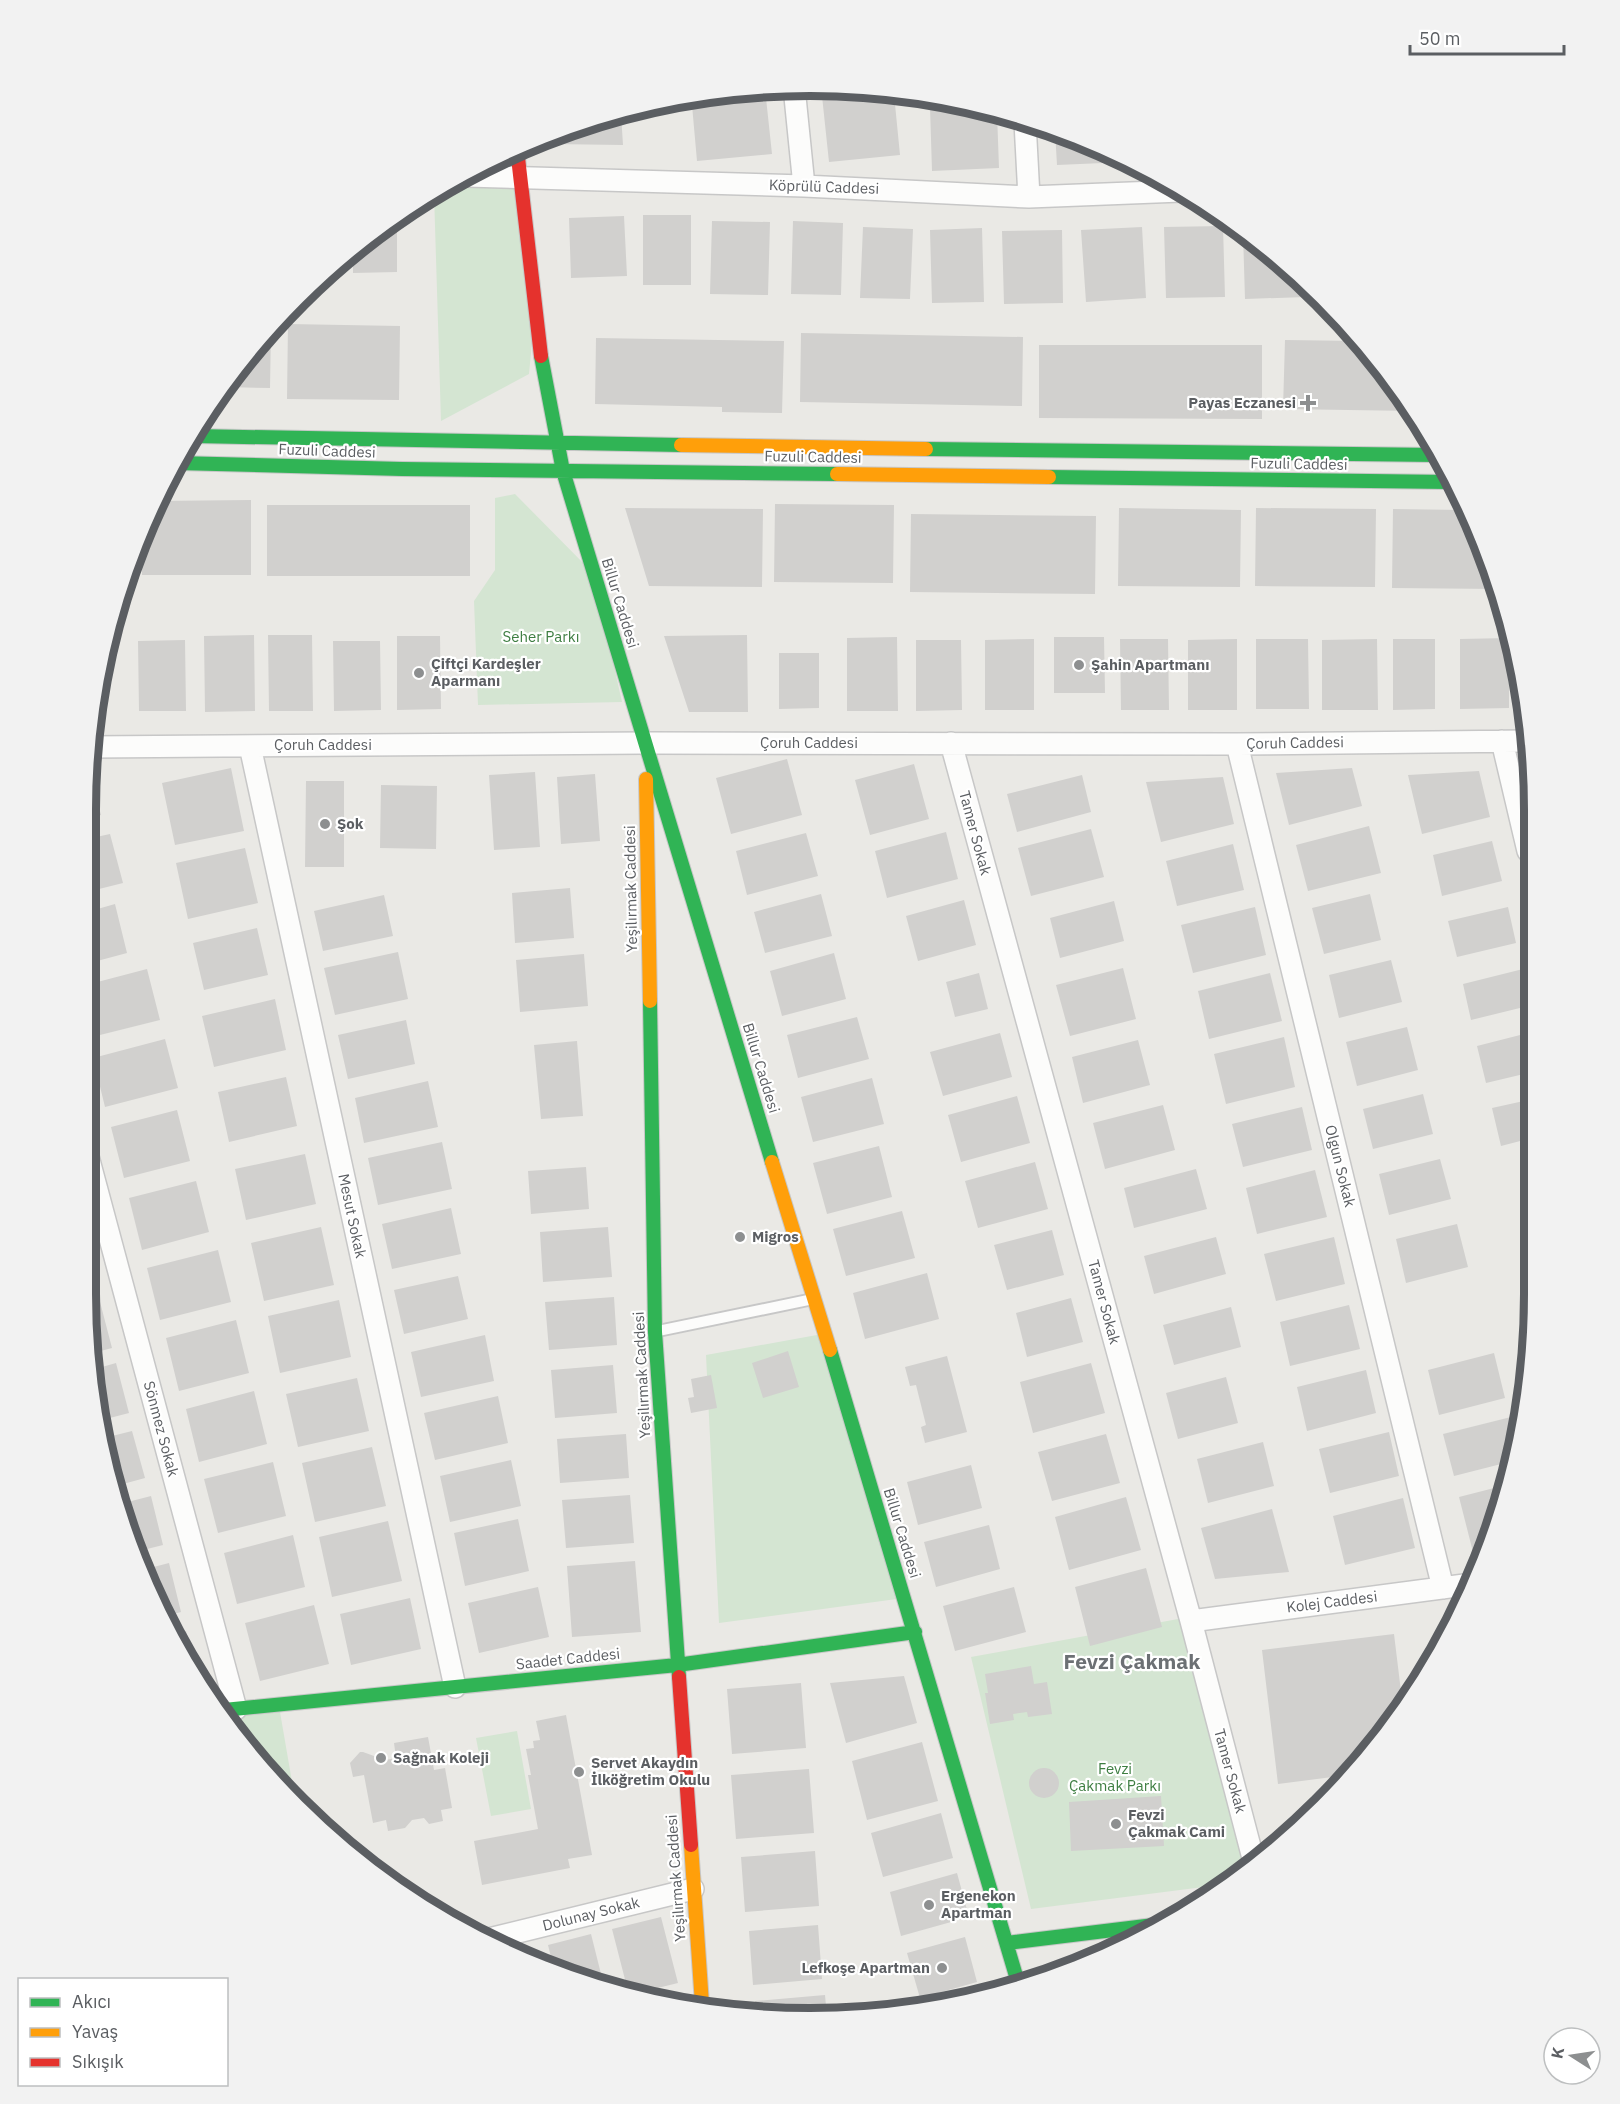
<svg xmlns="http://www.w3.org/2000/svg" width="1620" height="2104" font-family="'IBM Plex Sans',sans-serif">
<rect width="100%" height="100%" fill="#eae9e5"/>
<path fill="#d4e5d2" d="M453,183H518L533,332L529,374L441,421L434,193Z
M515,494L593,573L622,702L478,705L474,601L495,570V498Z
M828,1333L904,1598L719,1623L706,1355Z
M1189,1617L1252,1864L1227,1884L1031,1909L971,1657Z
M280,1712L296,1805L229,1717Z
M517,1731L531,1809L491,1816L476,1738Z"/>
<path fill="#d1d0ce" d="M867,91L894,94L900,155L829,162L822,96Z
M766,98L772,154L697,161L692,105Z
M972,106L997,113L999,168L932,171L930,107Z
M621,114L623,145L551,144L550,135Z
M1055,131L1088,141L1126,162L1057,165Z
M643,215H691V285H643Z
M397,216V272L353,273V252Z
M624,216L627,276L571,278L569,218Z
M712,221L770,222L768,295L710,294Z
M793,221L843,223L841,295L791,294Z
M1223,226L1225,297L1166,298L1164,227Z
M863,227L913,229L910,299L860,298Z
M1142,227L1146,298L1086,302L1081,230Z
M982,228L984,302L932,303L930,230Z
M1062,230L1063,303L1004,304L1002,231Z
M1243,233L1305,284L1306,297L1245,299Z
M288,324L400,326L399,400L287,399Z
M271,328L270,388L224,387L235,369Z
M801,333L1023,337L1022,406L800,402Z
M596,338L784,341L782,413L722,412V407L595,404Z
M1285,340L1358,341L1414,411L1283,409Z
M1039,345H1262V419L1039,418Z
M251,500V575H142V538L156,501Z
M775,504L894,505L893,583L774,582Z
M267,505H470V576H267Z
M625,508L763,509L762,587L649,586Z
M1119,508L1241,510L1240,587L1118,586Z
M1256,508L1376,509L1375,587L1255,586Z
M1393,509L1463,510L1496,577L1499,589L1392,588Z
M911,514L1096,516L1095,594L910,592Z
M254,635L255,711L205,712L204,636Z
M268,635H312L313,711H269Z
M747,635L748,712H689L664,636Z
M397,636H440L441,709L397,710Z
M897,637L898,711H847V638Z
M1054,637H1104L1105,693H1054Z
M1509,638V708L1460,709V639Z
M1034,639V710H985V640Z
M1120,639H1168L1169,710H1121Z
M1237,639V710H1188V640Z
M1256,639H1308L1309,709H1256Z
M1377,639L1378,710H1322V640Z
M1393,639H1435V709L1393,710Z
M185,640L186,711H139L138,641Z
M916,640H961L962,710L916,711Z
M333,641H380L381,710L334,711Z
M779,653H819V708L779,709Z
M787,759L802,815L731,834L716,778Z
M914,764L929,819L870,835L855,780Z
M231,768L244,831L175,845L162,783Z
M1352,768L1362,806L1289,825L1276,773Z
M1479,771L1490,817L1422,834L1408,775Z
M535,772L540,847L494,850L489,775Z
M595,774L600,841L561,844L557,777Z
M1082,775L1091,812L1017,832L1007,794Z
M1223,777L1234,824L1161,842L1146,782Z
M87,778H91L101,815L87,819Z
M306,781H344V867H305Z
M381,785L437,786L436,849L380,848Z
M1369,826L1381,873L1308,891L1296,845Z
M1091,829L1104,877L1031,896L1018,848Z
M946,832L958,879L887,898L875,851Z
M806,833L818,876L747,895L736,851Z
M110,834L123,883L87,892V839Z
M1492,841L1502,881L1442,896L1433,855Z
M1233,844L1244,890L1177,906L1166,861Z
M245,848L258,903L188,919L176,863Z
M570,888L574,938L515,943L512,893Z
M821,894L832,936L765,953L754,912Z
M1370,894L1381,940L1324,954L1312,908Z
M384,895L393,936L323,951L314,911Z
M964,900L976,945L918,961L906,916Z
M1114,901L1124,941L1060,958L1050,918Z
M115,904L127,953L86,964L87,912Z
M1255,907L1266,955L1193,973L1181,925Z
M1508,907L1516,943L1457,957L1448,921Z
M257,928L268,975L204,990L193,943Z
M398,952L408,999L335,1015L324,968Z
M834,953L846,999L782,1016L770,971Z
M584,954L588,1006L520,1012L516,960Z
M1391,960L1402,1002L1339,1018L1329,975Z
M1123,968L1136,1019L1070,1036L1056,985Z
M147,969L160,1020L88,1038L86,985Z
M1523,969L1528,993V1006L1471,1020L1463,984Z
M979,973L988,1009L955,1017L946,982Z
M1270,973L1282,1021L1209,1039L1198,991Z
M275,999L286,1050L214,1067L202,1016Z
M857,1017L869,1059L798,1078L787,1035Z
M406,1020L415,1064L348,1079L338,1035Z
M1407,1027L1418,1070L1357,1086L1346,1042Z
M1000,1033L1012,1077L943,1096L930,1052Z
M1528,1033V1073L1486,1083L1477,1046Z
M1284,1037L1295,1087L1226,1104L1214,1054Z
M165,1039L178,1088L105,1107L93,1058Z
M1138,1040L1150,1085L1083,1103L1072,1057Z
M577,1041L583,1116L541,1119L534,1045Z
M286,1077L297,1126L229,1142L218,1092Z
M872,1078L884,1124L813,1142L801,1097Z
M428,1081L438,1127L364,1143L355,1098Z
M1423,1094L1433,1134L1373,1149L1363,1109Z
M1017,1096L1030,1143L961,1162L948,1115Z
M1528,1100V1139L1501,1146L1492,1108Z
M1163,1105L1175,1150L1105,1169L1093,1123Z
M1302,1107L1312,1150L1243,1167L1232,1124Z
M177,1110L190,1161L124,1178L111,1127Z
M442,1142L452,1189L378,1205L368,1158Z
M879,1146L892,1197L827,1214L813,1163Z
M305,1154L316,1204L246,1220L235,1169Z
M1440,1159L1451,1199L1389,1215L1379,1174Z
M1035,1162L1048,1209L978,1228L965,1181Z
M586,1167L589,1209L531,1214L528,1171Z
M1196,1169L1207,1209L1134,1228L1124,1188Z
M1315,1170L1327,1217L1257,1234L1246,1188Z
M196,1181L209,1232L142,1250L129,1198Z
M451,1208L461,1254L392,1269L382,1224Z
M902,1211L915,1258L846,1276L833,1229Z
M1457,1224L1468,1267L1406,1283L1396,1239Z
M321,1227L334,1285L264,1301L251,1243Z
M608,1227L612,1277L543,1282L540,1232Z
M1052,1230L1064,1275L1007,1290L994,1245Z
M1216,1237L1226,1274L1154,1294L1144,1256Z
M1334,1237L1345,1284L1276,1301L1264,1254Z
M86,1247L94,1279L86,1281Z
M218,1250L231,1302L160,1320L147,1268Z
M927,1273L939,1319L865,1339L853,1293Z
M458,1276L468,1319L404,1334L394,1290Z
M614,1297L617,1345L549,1350L545,1302Z
M99,1298L112,1348L93,1353L86,1301Z
M1071,1298L1083,1342L1027,1357L1016,1313Z
M339,1300L351,1357L280,1373L268,1316Z
M1349,1305L1360,1349L1290,1366L1280,1322Z
M1231,1307L1241,1347L1174,1365L1163,1325Z
M236,1320L249,1373L179,1391L166,1338Z
M485,1335L494,1381L421,1397L411,1352Z
M788,1351L799,1387L763,1398L752,1363Z
M1494,1353L1505,1398L1439,1415L1428,1370Z
M947,1356L967,1432L925,1443L921,1427L926,1425L916,1385L910,1386L905,1367Z
M116,1363L129,1413L102,1420L95,1369Z
M1091,1363L1105,1413L1033,1433L1020,1382Z
M613,1365L617,1413L555,1418L551,1370Z
M1528,1366V1389L1524,1404L1516,1369Z
M1366,1370L1376,1413L1307,1431L1297,1387Z
M711,1375L717,1408L691,1413L688,1398L694,1397L691,1379Z
M1226,1377L1238,1423L1178,1439L1166,1393Z
M357,1378L369,1431L298,1447L286,1394Z
M254,1391L267,1444L199,1462L186,1409Z
M498,1396L508,1443L435,1460L424,1413Z
M1511,1417L1516,1435L1509,1462L1454,1476L1443,1434Z
M132,1431L145,1478L112,1487L104,1438Z
M1389,1432L1399,1476L1330,1493L1319,1449Z
M626,1434L629,1478L560,1483L557,1439Z
M1106,1434L1120,1483L1052,1501L1038,1452Z
M1263,1442L1274,1486L1208,1503L1197,1459Z
M372,1447L386,1506L315,1522L302,1463Z
M511,1460L521,1506L450,1522L440,1476Z
M273,1462L286,1516L218,1533L204,1479Z
M971,1465L982,1508L918,1525L907,1482Z
M1502,1486L1484,1554L1474,1556L1459,1497Z
M630,1495L634,1543L566,1548L562,1500Z
M151,1496L163,1545L139,1551L120,1504Z
M1126,1497L1141,1550L1069,1570L1055,1517Z
M1403,1498L1415,1548L1345,1565L1333,1516Z
M1272,1509L1289,1572L1215,1579L1201,1528Z
M518,1519L529,1571L465,1586L454,1533Z
M388,1521L402,1581L332,1597L319,1537Z
M989,1525L1000,1569L936,1587L924,1542Z
M293,1535L305,1587L237,1604L224,1553Z
M635,1561L641,1632L572,1637L567,1566Z
M169,1563L181,1612L166,1616L146,1569Z
M1146,1568L1162,1627L1090,1646L1075,1587Z
M538,1587L549,1637L479,1653L468,1603Z
M1014,1587L1026,1632L955,1651L943,1606Z
M410,1598L421,1649L351,1665L340,1614Z
M314,1605L329,1664L260,1681L245,1623Z
M186,1631L198,1676L183,1657L174,1634Z
M1394,1634L1403,1708L1348,1775L1278,1784L1262,1650Z
M1031,1666L1034,1684L1047,1682L1052,1714L1028,1717L1027,1712L1013,1714L1014,1720L990,1724L985,1693H988L985,1674Z
M904,1676L917,1723L846,1743L830,1683Z
M801,1683L806,1748L732,1754L727,1689Z
M566,1715L592,1855L568,1859L570,1868L482,1885L474,1841L538,1829L528,1775H531L526,1749L534,1748L533,1741L540,1740L536,1721Z
M428,1737L434,1770L445,1768L452,1808L441,1810L443,1821L429,1824L424,1818L412,1820L405,1828L388,1831L386,1820L373,1823L364,1775L353,1777L350,1763L360,1752H363L374,1756L375,1762L396,1758L394,1743Z
M922,1742L938,1801L867,1820L852,1761Z
M1029 1783a15 15 0 1 1 30 0a15 15 0 1 1-30 0Z
M809,1769L814,1833L736,1839L731,1775Z
M1161,1796L1164,1846L1071,1851L1069,1802Z
M941,1813L953,1858L883,1877L871,1833Z
M815,1851L819,1906L745,1912L741,1857Z
M957,1873L969,1917L901,1936L890,1892Z
M661,1917L678,1983L629,1995L612,1929Z
M818,1925L822,1979L753,1985L749,1931Z
M591,1934L604,1986L553,1965L548,1945Z
M965,1937L977,1982L920,1998L907,1953Z
M825,1995L827,2017L810,2018L756,2011L755,2001Z"/>
<g fill="none" stroke-linecap="round" stroke-linejoin="round">
<g stroke="#c7c7c7" stroke-width="14">
<path id="lane" d="M658,1331L813,1299"/>
</g>
<g stroke="#c7c7c7" stroke-width="24">
<path id="street" d="M794,87L804,186
M1025,122L1029,197
M467,176L804,186L1029,197L1181,191
M1502,741L1528,851
M951,743L1191,1621L1254,1862
M1237,744L1443,1588
M250,746L455,1687
M90,747L645,743L1237,744L1528,741
M86,1149L236,1709
M1191,1621L1472,1584
M489,1939L693,1889"/>
</g>
<g stroke="#c7c7c7" stroke-width="16">
<path id="fast" d="M541,356L563,471L772,1162
M194,436L681,445
M926,449L1436,455
M177,463L402,469L837,474
M1049,477L1449,482
M650,1001L655,1332L679,1677
M830,1350L1019,1986
M224,1710L677,1665L915,1632
M1007,1943L1154,1925"/>
</g>
<g stroke="#c7c7c7" stroke-width="16">
<path id="slow" d="M681,445L926,449
M837,474L1049,477
M646,779L650,1001
M772,1162L830,1350
M691,1845L702,2004"/>
</g>
<g stroke="#c7c7c7" stroke-width="16">
<path id="jam" d="M517,149L541,356
M679,1677L691,1845"/>
</g>
<use href="#lane" stroke="#fcfcfb" stroke-width="10"/>
<use href="#street" stroke="#fcfcfb" stroke-width="21"/>
<use href="#fast" stroke="#30b455" stroke-width="14"/>
<use href="#slow" stroke="#ff9f0a" stroke-width="14"/>
<use href="#jam" stroke="#e5322d" stroke-width="14"/>
</g>
<g fill="#8d8f90" stroke="#fff" stroke-width="2">
<path d="M1305 394h6v6h6v6h-6v6h-6v-6h-6v-6h6z"/>
<circle cx="1079" cy="665" r="6"/>
<circle cx="419" cy="673" r="6"/>
<circle cx="325" cy="824" r="6"/>
<circle cx="740" cy="1237" r="6"/>
<circle cx="381" cy="1758" r="6"/>
<circle cx="579" cy="1772" r="6"/>
<circle cx="1116" cy="1824" r="6"/>
<circle cx="929" cy="1905" r="6"/>
<circle cx="942" cy="1968" r="6"/>
</g>
<g text-anchor="middle" stroke-width="4.5" stroke-linejoin="round" paint-order="stroke">
<g font-size="15" fill="#5b5e62" stroke="#fff">
<text transform="translate(824 187) rotate(2)" y="5">Köprülü Caddesi</text>
<text transform="translate(327 451) rotate(2)" y="5">Fuzuli Caddesi</text>
<text transform="translate(813 457) rotate(1)" y="5">Fuzuli Caddesi</text>
<text transform="translate(1299 464) rotate(1)" y="5">Fuzuli Caddesi</text>
<text transform="translate(620 603) rotate(73)" y="5">Billur Caddesi</text>
<text x="809" y="748">Çoruh Caddesi</text>
<text transform="translate(1295 743) rotate(-1)" y="5">Çoruh Caddesi</text>
<text x="323" y="750">Çoruh Caddesi</text>
<text transform="translate(975 833) rotate(75)" y="5">Tamer Sokak</text>
<text transform="translate(631 889) rotate(-91)" y="5">Yeşilırmak Caddesi</text>
<text transform="translate(761 1068) rotate(73)" y="5">Billur Caddesi</text>
<text transform="translate(1340 1166) rotate(76)" y="5">Olgun Sokak</text>
<text transform="translate(352 1216) rotate(78)" y="5">Mesut Sokak</text>
<text transform="translate(1104 1302) rotate(75)" y="5">Tamer Sokak</text>
<text transform="translate(642 1375) rotate(-93)" y="5">Yeşilırmak Caddesi</text>
<text transform="translate(161 1429) rotate(75)" y="5">Sönmez Sokak</text>
<text transform="translate(902 1533) rotate(73)" y="5">Billur Caddesi</text>
<text transform="translate(1332 1602) rotate(-7)" y="5">Kolej Caddesi</text>
<text transform="translate(568 1659) rotate(-6)" y="5">Saadet Caddesi</text>
<text transform="translate(1230 1771) rotate(75)" y="5">Tamer Sokak</text>
<text transform="translate(676 1878) rotate(-94)" y="5">Yeşilırmak Caddesi</text>
<text transform="translate(591 1914) rotate(-14)" y="5">Dolunay Sokak</text>
</g>
<g font-size="15" font-weight="bold" fill="#5b5e62" stroke="#fff" text-anchor="start">
<text x="1296" y="408" text-anchor="end">Payas Eczanesi</text>
<text x="431" y="669">Çiftçi Kardeşler<tspan x="431" dy="17">Aparmanı</tspan></text>
<text x="1091" y="670">Şahin Apartmanı</text>
<text x="337" y="829">Şok</text>
<text x="752" y="1242">Migros</text>
<text x="393" y="1763">Sağnak Koleji</text>
<text x="591" y="1768">Servet Akaydın<tspan x="591" dy="17">İlköğretim Okulu</tspan></text>
<text x="1128" y="1820">Fevzi<tspan x="1128" dy="17">Çakmak Cami</tspan></text>
<text x="941" y="1901">Ergenekon<tspan x="941" dy="17">Apartman</tspan></text>
<text x="930" y="1973" text-anchor="end">Lefkoşe Apartman</text>
</g>
<g font-size="15" fill="#3e7e42" stroke="#fff">
<text x="541" y="642">Seher Parkı</text>
<text x="1115" y="1774">Fevzi<tspan x="1115" dy="17">Çakmak Parkı</tspan></text>
</g>
<g font-size="21" font-weight="bold" fill="#6c7074" stroke="#fff">
<text x="1132" y="1669">Fevzi Çakmak</text>
</g>
</g>
<path d="M0 0H1620V2104H0ZM810 96H810A714 714 0 0 1 1524 810V1294A714 714 0 0 1 810 2008H810A714 714 0 0 1 96 1294V810A714 714 0 0 1 810 96Z" fill="#f2f2f2" fill-rule="evenodd"/>
<path fill="none" stroke="#5b5e62" stroke-width="8" d="M810 96H810A714 714 0 0 1 1524 810V1294A714 714 0 0 1 810 2008H810A714 714 0 0 1 96 1294V810A714 714 0 0 1 810 96Z"/>
<rect x="18" y="1978" width="210" height="108" fill="#ffffff" stroke="#bdbfc0" stroke-width="1.5"/>
<rect x="30" y="1998" width="30" height="9" fill="#30b455" stroke="#bdbfc0" stroke-width="1.5"/>
<text x="72" y="2008" font-size="18" fill="#5b5e62">Akıcı</text>
<rect x="30" y="2028" width="30" height="9" fill="#ff9f0a" stroke="#bdbfc0" stroke-width="1.5"/>
<text x="72" y="2038" font-size="18" fill="#5b5e62">Yavaş</text>
<rect x="30" y="2058" width="30" height="9" fill="#e5322d" stroke="#bdbfc0" stroke-width="1.5"/>
<text x="72" y="2068" font-size="18" fill="#5b5e62">Sıkışık</text>
<g transform="translate(1572 2056) rotate(282)"><circle r="28" fill="#ffffff" stroke="#bdbfc0" stroke-width="1.5"/>
<path d="M0-4.5L10 22L0 15L-10 22Z" fill="#8d8f90"/>
<text y="-9" font-size="16" font-weight="bold" text-anchor="middle" fill="#5b5e62">K</text>
</g>
<path d="M1410 45v9h154v-9" fill="none" stroke="#5b5e62" stroke-width="3"/>
<text x="1419" y="45" font-size="18" fill="#5b5e62" stroke="#ffffff" stroke-width="4.5" paint-order="stroke">50 m</text>
</svg>
